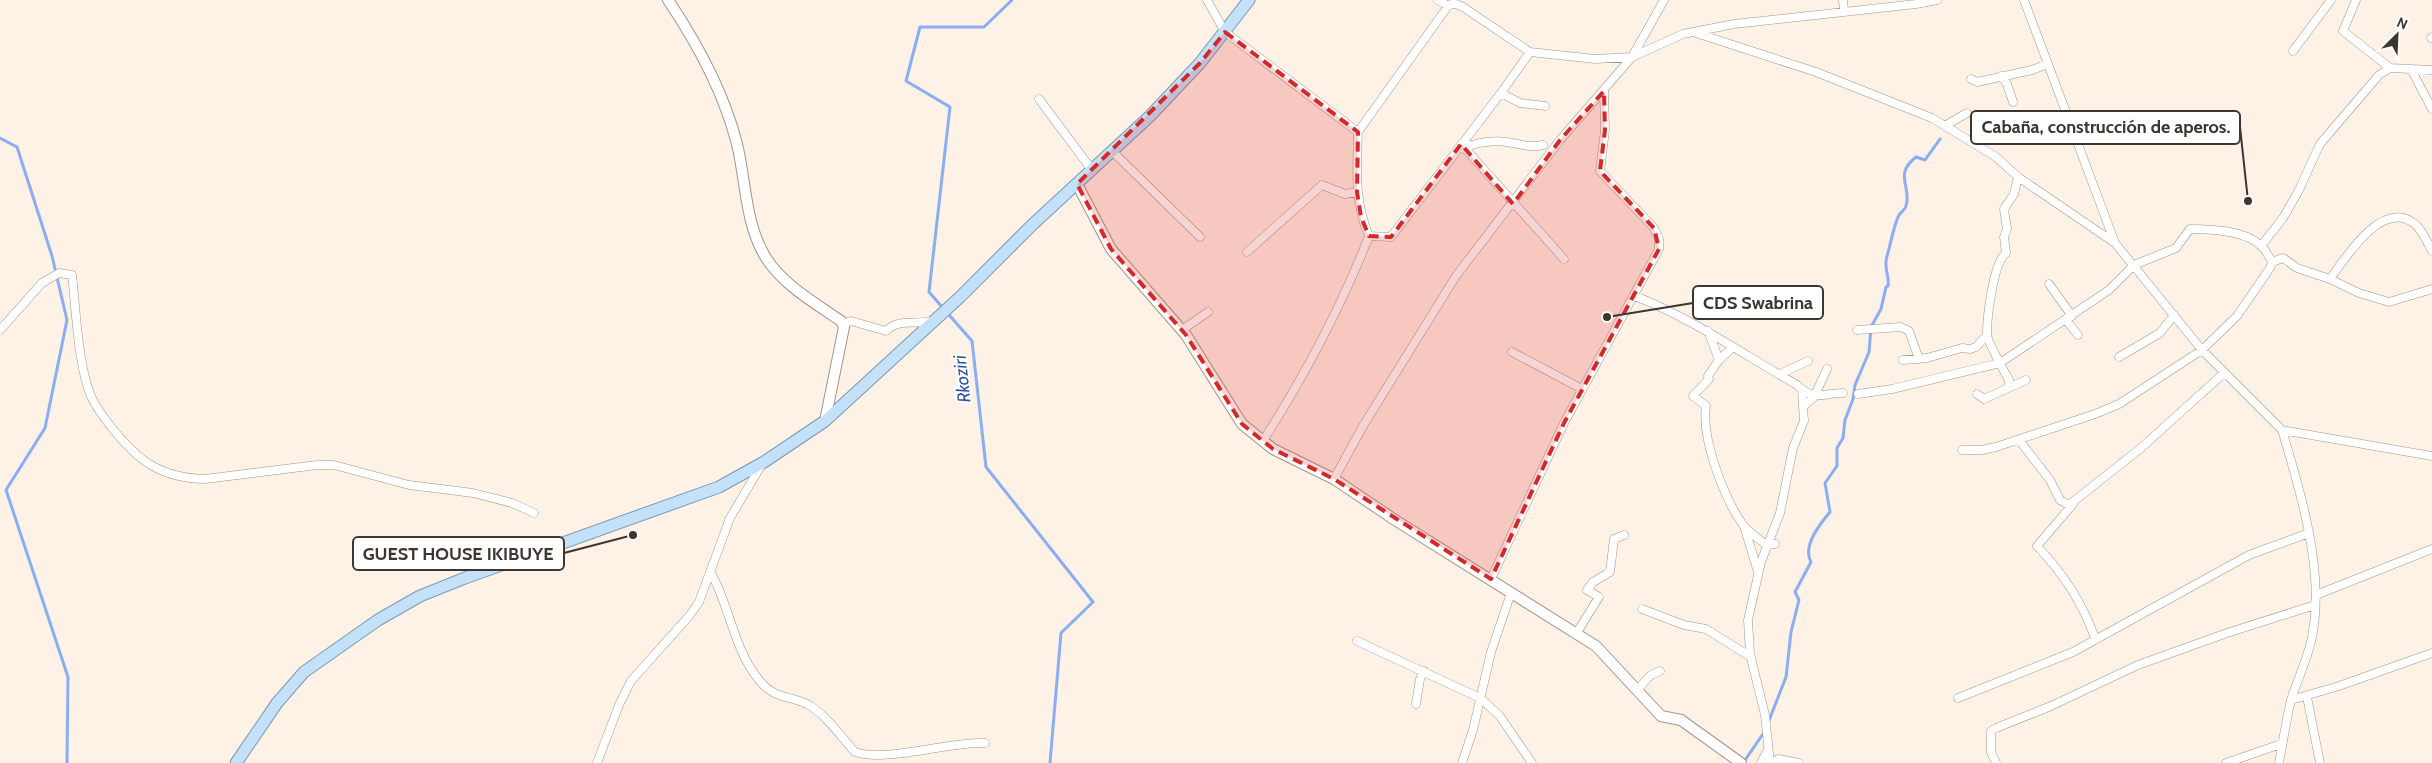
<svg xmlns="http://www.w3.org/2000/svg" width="2432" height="763" font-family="Cabin,sans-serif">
<rect width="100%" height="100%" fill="#fef1e5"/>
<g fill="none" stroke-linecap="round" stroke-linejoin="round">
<path stroke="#8aaef4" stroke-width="3" d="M1012,0L984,27H920L906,81L950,107L929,292L972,341L986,467L1093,602L1061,633L1050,763
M0,138L17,147L52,256L67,320L45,428L6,490L68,677L67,763
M1768,723L1786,677L1791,632L1799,600L1795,592L1811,562C1802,546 1820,524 1830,512L1825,483L1837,466V448L1843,438L1845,420L1853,399L1855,385L1869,352L1871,327L1881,309L1886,287L1888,286C1890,276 1883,268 1887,256C1891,244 1893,227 1899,215C1901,212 1905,210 1906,206C1912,186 1893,175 1916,157L1925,160L1940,139
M1743,763L1765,731"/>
<g stroke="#a49587" stroke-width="9">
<path id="street" d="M1207,0L1225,32L1358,132L1448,6
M1438,0L1448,6L1453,3L1463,7L1530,52L1595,59L1632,57L1683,34L1734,24L1916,4L1937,0
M1843,0L1844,11
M2024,0L2115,243L2202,350L2282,430L2432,456
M2356,0L2343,31L2390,68
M1696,33L1816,72L1932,118L1996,157L2018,177L2115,243
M2431,38L2432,37
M2293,51L2331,0
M2411,69L2432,109
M2001,76L2007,84L2013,102
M1971,79L1977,82L2032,70L2047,64
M1501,93L1520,103L1545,106
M1039,99L1092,170
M1946,125L1967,113
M1358,132C1357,168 1354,202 1369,236
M1461,144L1564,259
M1463,148C1476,143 1492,140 1507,142C1520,144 1530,148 1543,145
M1113,152L1200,237
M2261,246L2283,218L2298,192L2320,144L2379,75L2390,68L2432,70
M1247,252L1322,185L1345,194L1357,192
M2272,262L2283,258L2297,268L2330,279L2359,293L2389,302L2432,289
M2330,279C2346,257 2381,201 2412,222C2421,227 2427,242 2432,251
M2049,284L2072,316
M1635,296C1693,319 1743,354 1797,385C1816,402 1820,393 1843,393
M2066,320L2078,335
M843,324L851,321L886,331C898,318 916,325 932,321
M0,330L42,283L59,273L72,275C76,309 78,366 91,396C96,408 104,418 112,428C138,461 161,478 205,479L317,465H334L409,485L473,493L512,503L534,513
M1182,330L1208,312
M1857,330L1901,327L1909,331L1919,359
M1708,331L1719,360L1708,376L1709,379L1693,396L1706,406C1701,438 1724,498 1743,525C1749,533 1759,539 1767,545L1775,544
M1512,352L1582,389
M2119,357L2160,333L2174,315
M1719,360L1733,347
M1903,360L1927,358L1962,348L1970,349L1976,347L1987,335
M1780,374L1808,361
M2009,387V380C2004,371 1987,341 1987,334C1987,318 1993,263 2006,253L2004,237L2007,229L2004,209L2014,194L2018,177
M1858,394L1892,389L2000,363L2109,290L2134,265L2176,248L2190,229C2211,229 2245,230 2261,246C2266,250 2269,257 2272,262L2270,268L2237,316L2202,350L2119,404L2095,414L1996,447L1982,450H1962
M1977,394L1984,399L2026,380
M1804,406L1814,397L1827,369
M2019,440L2050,480L2060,500L2069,505L2141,448L2224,373
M1263,441C1305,375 1340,310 1369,236L1391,237L1501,93L1530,52
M1334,479L1363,426L1456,276L1560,140L1632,57L1664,0
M2073,504L2037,546C2062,572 2083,604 2095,638
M1744,526L1758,572
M711,573C730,607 734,650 759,680C776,701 789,694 809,705C827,716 841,737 855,752C887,763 949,741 985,743
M1491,579L1564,423L1659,249V239L1654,228L1600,171L1605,130L1604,91
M2316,595L2432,549
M1642,609L1684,625L1706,629L1751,657
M1576,634L1599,597L1587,590L1593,582L1610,572L1614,539L1624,535
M1357,641L1480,698L1499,715L1532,763
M1637,690L1651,675L1660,671
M2307,697L2320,763
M1958,698L2073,652L2249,555L2309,533
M2291,700L2339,686L2432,653
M1416,704L1420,679L1424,671
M597,763L619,705L631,681L690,615L699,602L730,518L762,464
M1462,763L1473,730L1491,652L1511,593
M1761,763L1768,749
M1770,763L1765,715L1750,654L1748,620L1761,562L1780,513L1793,448L1804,421L1802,389
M1772,763L1778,759L1799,763
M1996,763L1991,752V731L1996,728L2051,706L2138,665L2227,633L2315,605
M2226,763L2281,744
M2279,763C2283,742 2286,721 2291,700C2298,677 2310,655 2313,631C2324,568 2300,490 2282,430"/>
</g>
<g stroke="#a49587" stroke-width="12">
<path id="secondary" d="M668,0C697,43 724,93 737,144C746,181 745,224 766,258C783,285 815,303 841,321L844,327L825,421
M1077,184L1111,249L1186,335L1242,424L1273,449L1334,479L1395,520L1596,646L1661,716L1681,720L1741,763"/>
</g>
<g stroke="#7a98b2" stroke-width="13">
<path id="primary" d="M236,763L277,703L304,672L378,620L420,596L465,578L719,487L764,462L825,421L960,297L1032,225L1150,116L1200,63L1249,0"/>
</g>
<use href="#street" stroke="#fff" stroke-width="8"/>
<use href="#secondary" stroke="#fff" stroke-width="10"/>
<use href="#primary" stroke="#c4e1fa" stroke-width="11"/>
</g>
<path fill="#d62828" fill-opacity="0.2" stroke="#d62828" stroke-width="4" stroke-dasharray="10 6" stroke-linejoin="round" d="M1225,32L1358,132L1357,192L1361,217L1369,236L1391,237L1461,144L1513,204L1560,140L1604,91L1605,130L1600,171L1654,228L1659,249L1564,423L1491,579L1334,479L1273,449L1242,424L1186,335L1111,249L1077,184L1200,63Z"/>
<g text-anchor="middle" stroke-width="4" stroke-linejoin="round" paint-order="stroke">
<g font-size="18" font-style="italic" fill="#2d52a4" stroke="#fff">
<text transform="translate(962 379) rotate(-96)" y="6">Rkoziri</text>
</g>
</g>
<path fill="none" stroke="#3c3631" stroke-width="2" d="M2248 201L2240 127M1607 317L1693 303M633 535L564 553"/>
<g fill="#3c3631" stroke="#fff" stroke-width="2">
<circle cx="2248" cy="201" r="5"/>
<circle cx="1607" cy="317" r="5"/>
<circle cx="633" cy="535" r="5"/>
</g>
<g fill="#fff" stroke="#3c3631" stroke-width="2">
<rect x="1971" y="111" width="269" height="33" rx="5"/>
<rect x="1693" y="286" width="130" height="33" rx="5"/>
<rect x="353" y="537" width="211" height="33" rx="5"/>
</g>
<g font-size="18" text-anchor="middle" font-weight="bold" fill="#3c3631">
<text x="2106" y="133">Cabaña, construcción de aperos.</text>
<text x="1758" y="309">CDS Swabrina</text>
<text x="458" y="560">GUEST HOUSE IKIBUYE</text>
</g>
<g transform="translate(2397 35) rotate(24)" stroke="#ffffff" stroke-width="4" paint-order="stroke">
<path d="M0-4L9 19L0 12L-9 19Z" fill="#3c3631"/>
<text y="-8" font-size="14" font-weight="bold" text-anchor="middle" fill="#3c3631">N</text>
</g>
</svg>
